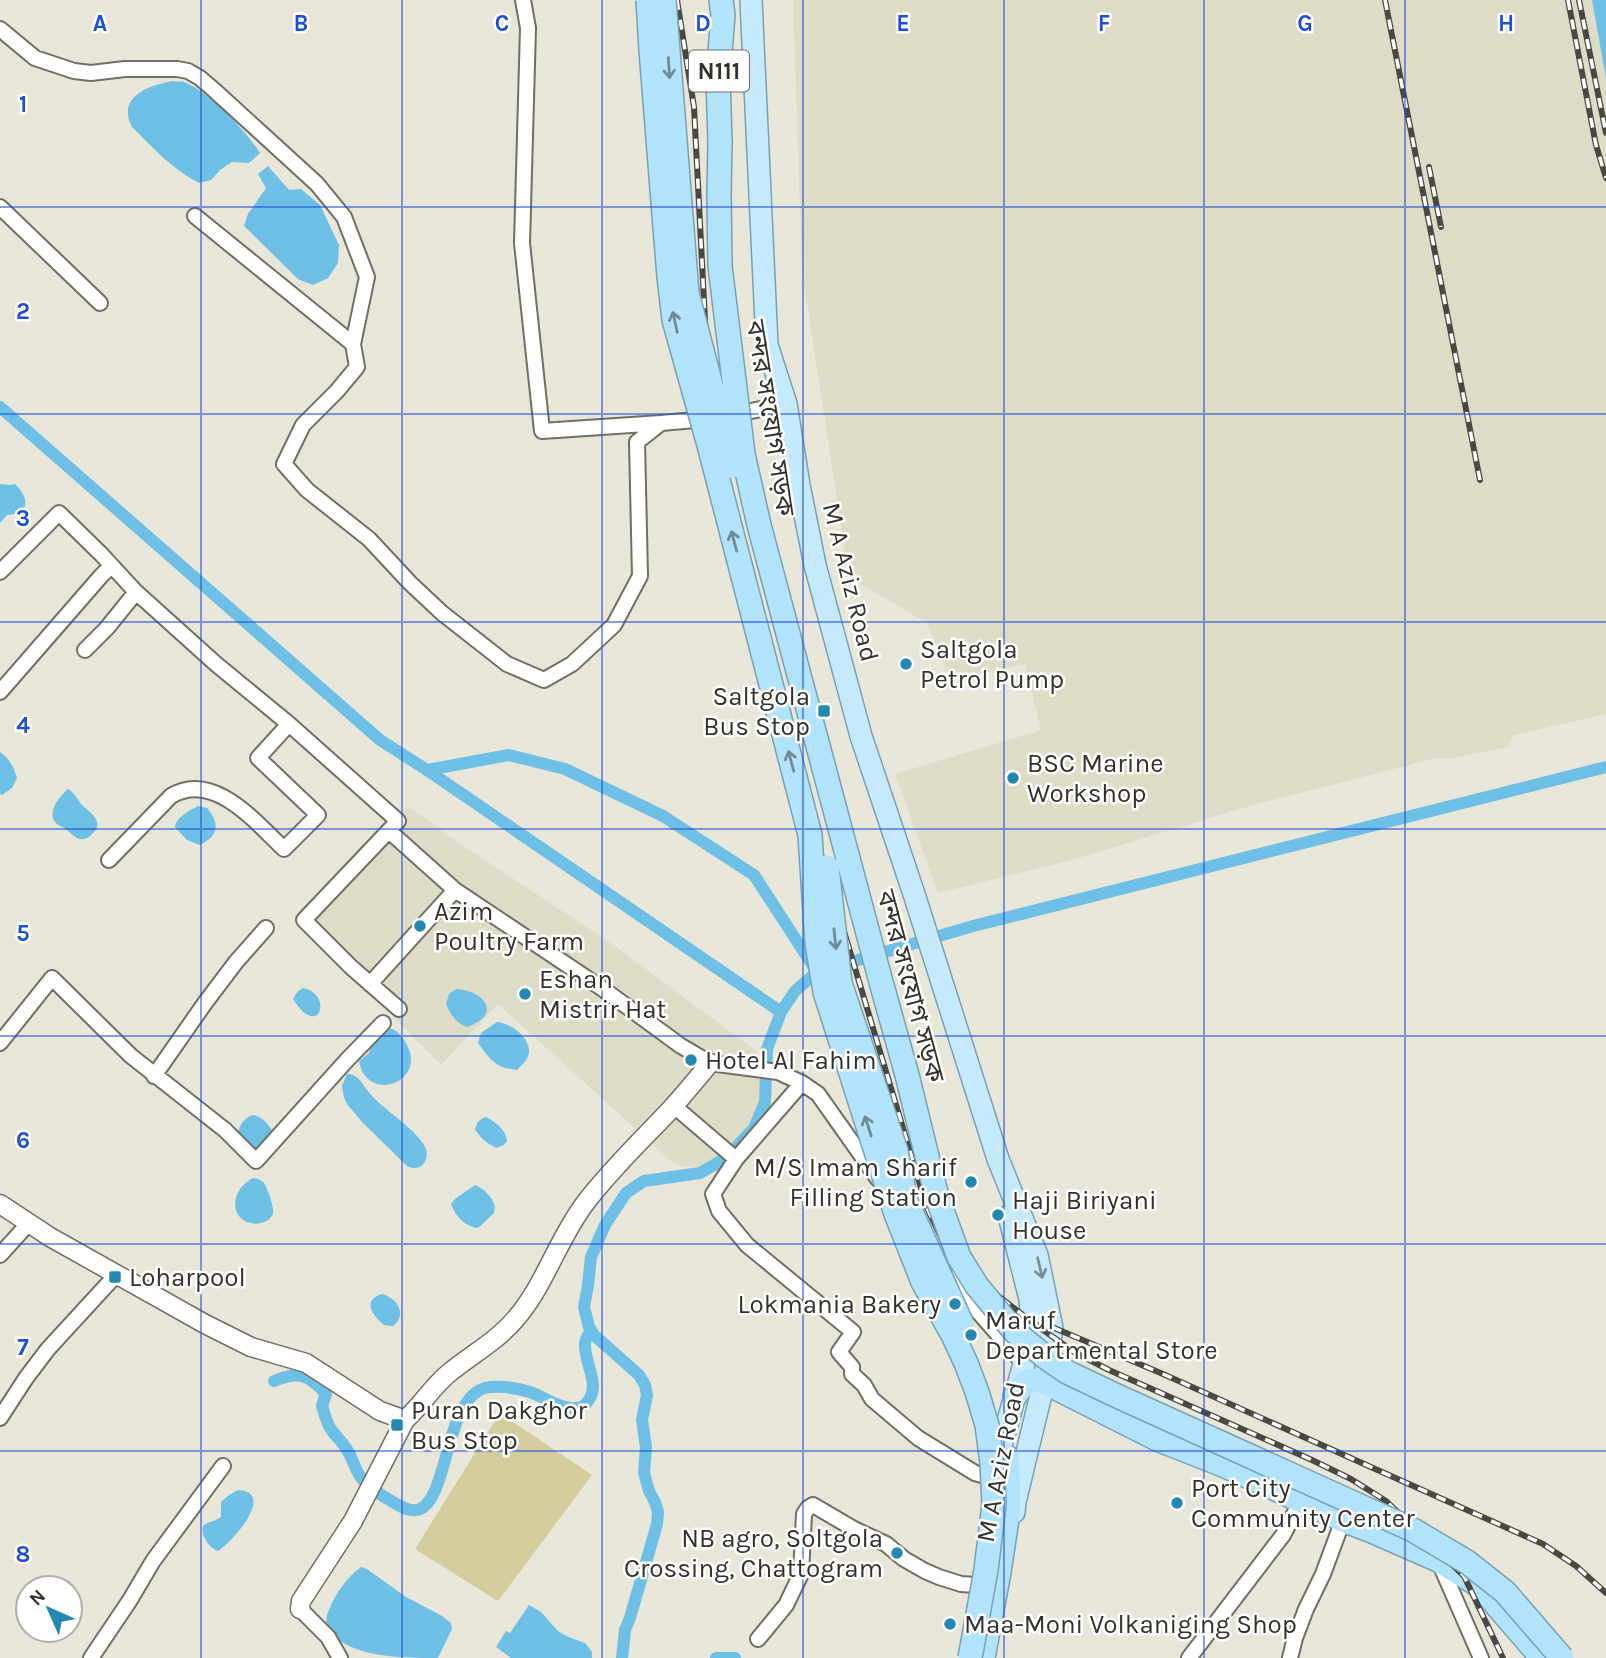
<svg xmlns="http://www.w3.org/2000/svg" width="1606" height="1658" font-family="Karla,'Noto Sans Bengali',sans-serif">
<rect width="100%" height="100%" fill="#e7e6d8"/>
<path fill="#dedcc7" d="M793,0H1592L1606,79V714L1514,735L1508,747L1453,758H1437L1253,805L1072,860L938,893L895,774L1041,730L1025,664L950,680L927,623L849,577L802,272Z
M408,806L450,837L608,941L756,1051L759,1058L761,1077L759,1101L749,1123L734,1143L719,1156L702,1166L684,1167L671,1161L498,1004L441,1065L298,920Z"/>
<path fill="#d3cc9d" d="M500,1413L592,1475L498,1601L415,1549Z"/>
<path fill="#6ebfe5" d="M1592,0H1606V79Z
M173,81C177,82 181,81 184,82C207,90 248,133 260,153L249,163L232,162L220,170L211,180L199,183C173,170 152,147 132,127C116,97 149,85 173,81Z
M268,166L289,190L301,189L320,205L339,245L338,263L328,278L313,285L298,279L244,226L248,214L266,188L258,174Z
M0,484L10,485L15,484C24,493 29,502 22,513L7,515L0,523Z
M0,752C9,758 14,767 17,778L12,788L2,795L0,794Z
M68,789C75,793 77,799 82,805C91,813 106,823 91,835C88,838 86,839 81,839C76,839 72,834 68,831C64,827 58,826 55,822C47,811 60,796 68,789Z
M198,806L207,808C220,823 219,836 200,845L187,840L175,827C176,817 189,811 198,806Z
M303,988C334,994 319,1041 293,999L298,991Z
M456,989C486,991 502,1015 467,1027C455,1022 451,1015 446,1004L449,994Z
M497,1022C510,1023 529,1036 529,1051C529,1059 522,1065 517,1070C495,1068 490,1059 478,1043L481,1033Z
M386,1028C395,1028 399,1033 404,1040C432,1081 367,1106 359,1061L369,1053L371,1044Z
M347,1074C358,1074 361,1082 367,1090C383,1111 411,1124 424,1145C432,1157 422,1174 407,1166L363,1123L347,1104L344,1098L342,1086Z
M253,1115C263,1117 269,1124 273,1133L256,1151H253L242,1141L238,1133C240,1124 244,1118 253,1115Z
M486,1117C496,1122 506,1130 507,1141L504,1145L496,1148C487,1143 480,1138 475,1129C477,1123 479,1119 486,1117Z
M253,1178C258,1179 259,1179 263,1182C267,1186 275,1209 273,1214C267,1227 246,1226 239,1216C229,1202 240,1184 253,1178Z
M475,1185C485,1189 492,1197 495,1206L494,1213L478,1228C466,1227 455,1216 451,1204L455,1199Z
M382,1294C397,1298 408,1314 393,1326L384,1325C373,1316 361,1300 382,1294Z
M238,1490C277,1492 232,1542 218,1551C208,1547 201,1536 203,1526C208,1521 215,1522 221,1517V1502L229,1495Z
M361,1567L367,1569L406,1597L442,1616L451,1623L452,1629L438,1658C403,1658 356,1658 332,1634C325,1625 325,1620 329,1610C335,1594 347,1577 361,1567Z
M529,1605L541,1612L558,1631L566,1636L585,1643L592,1652V1658H511L496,1647L506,1631L510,1633Z"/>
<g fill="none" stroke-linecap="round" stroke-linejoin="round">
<path stroke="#6ebfe5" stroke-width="12" d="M0,407L380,740L427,770L509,755L565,769L663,816L754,875L817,972
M427,770L781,1012
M274,1381C299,1371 308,1374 326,1394L322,1406C324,1412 326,1420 329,1426C333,1434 341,1440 345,1447C351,1454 353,1463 357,1471C363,1484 376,1492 388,1499C396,1504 408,1512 417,1510C447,1504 444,1412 478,1391C490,1383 518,1388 530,1392C544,1397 555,1406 570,1408C577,1409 584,1407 588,1401C601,1385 584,1363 585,1344C585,1339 588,1335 591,1330
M622,1658L625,1630L630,1618L657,1524L658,1512L655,1502L649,1491L644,1473L646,1447L642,1420L647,1395L645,1385L639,1375L594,1335L589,1327L584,1307L588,1285L591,1257L605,1225L626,1193L644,1181L700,1173L726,1158L754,1128L765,1102L767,1049L781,1012L795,991L817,972L973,926L1606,767
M716,1658H735"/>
<g stroke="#706f63" stroke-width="18">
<path id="minor" d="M523,0L528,28L522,243L542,431L661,423
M0,29L35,58L74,71L91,73L125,69H177L188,71L200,78L214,90L317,184L344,217L367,277L353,344
M0,207L100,303
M195,216L353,344L357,367L337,391L303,425L284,464L307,490L369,539L410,583L442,613L507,664L544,680L572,664L614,625L640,576L637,442L661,423L707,419
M731,415L786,404
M0,572L59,513L101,554L136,592L216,664L289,724L398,821L304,920L351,967L399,1009
M85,650L107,628L136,592
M0,692L101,576L111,566
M389,831L455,890L603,989L681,1046L710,1063L778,1072L802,1083L818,1094L878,1179
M109,860L171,796C214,770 256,823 284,849L318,815L258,758L289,724
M370,984L455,890
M0,1043L52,978L131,1056L225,1130L256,1161L347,1060L383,1023
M154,1076L205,1003L236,962L266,928
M802,1083L736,1159L713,1194L719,1211L747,1245L853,1332L839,1352L852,1367V1374L864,1385L872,1399L918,1438L975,1473L992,1478
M674,1106L736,1159
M0,1255L29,1223
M946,1271L974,1307L1024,1364
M0,1418L26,1378L48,1349L116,1275
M1439,1562L1481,1658
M300,1609L328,1637L340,1658
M758,1639L786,1605L801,1574L804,1514L808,1508L813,1505L854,1529L886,1544L904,1559L925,1571L939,1577L961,1584L976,1585
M91,1658L130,1600L153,1561L223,1466
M1189,1658L1283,1535L1301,1501
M1290,1658L1295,1638L1306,1609L1323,1574L1343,1520"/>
</g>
<g stroke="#706f63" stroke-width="21">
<path id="tertiary" d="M0,1204L50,1237L205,1324L251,1347L306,1363L380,1411L405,1420
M300,1609L301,1601L353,1521L405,1420C421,1406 432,1387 449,1373C472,1354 499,1340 518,1316C546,1282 559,1237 586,1202C612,1168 643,1139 672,1108C685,1093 698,1078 710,1063"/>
</g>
<g stroke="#78a0b3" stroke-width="24">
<path id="primary" d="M751,0L767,345L786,404L799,485L815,565L861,736L914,894L998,1159L1037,1255L1052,1328L1044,1382L1015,1502L1014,1512
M994,1470L1024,1364L1032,1322L1030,1299L1009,1216"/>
</g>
<g stroke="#78a0b3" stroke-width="26">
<path id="trunk" d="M720,143L718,77L723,15L721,0
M1015,1396C1024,1383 1027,1377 1044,1382L1157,1439L1223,1465L1343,1520L1372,1531L1438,1560L1480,1586L1542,1658
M983,1658L999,1572L1009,1506L1007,1457"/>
</g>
<use href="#minor" stroke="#fff" stroke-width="14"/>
<use href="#tertiary" stroke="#fff" stroke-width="18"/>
<use href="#primary" stroke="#c5eafd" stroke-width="21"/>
<use href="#trunk" stroke="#b2e3fc" stroke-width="23"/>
<g stroke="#494842" stroke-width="6">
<path id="rail" d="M677,0L694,107L706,340L713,419L728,538L761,655L927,1208L949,1254L989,1289L1032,1322L1074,1352L1109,1370L1312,1460L1351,1479L1386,1501L1464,1576L1503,1658
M1385,0L1480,480
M1568,0L1596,145L1606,178
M1579,0L1606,133
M1429,167L1441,227
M1052,1327L1163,1374L1543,1544L1576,1566L1606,1593"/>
</g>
<use href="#rail" stroke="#fff" stroke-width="3.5" stroke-dasharray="10" stroke-linecap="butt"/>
<g stroke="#78a0b3" stroke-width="26" stroke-linecap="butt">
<path id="trunk-bridge" d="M648,0L651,50L669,277L674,320L709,445L810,835L817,943L825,992L896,1214L923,1282L953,1335L966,1363L977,1392L987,1425L992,1463L994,1504L986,1570L970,1658
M664,0L687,293L732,466
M720,143L719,193L720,266L743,454L759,525L881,982L907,1075L937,1197L959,1257L977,1286L1015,1332L1044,1356L1067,1372L1115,1395L1413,1530L1467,1562L1505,1592L1562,1658
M827,867L840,983L896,1151L906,1201L962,1324"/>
</g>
<use href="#trunk-bridge" stroke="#b2e3fc" stroke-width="23"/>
</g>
<defs><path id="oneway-shaft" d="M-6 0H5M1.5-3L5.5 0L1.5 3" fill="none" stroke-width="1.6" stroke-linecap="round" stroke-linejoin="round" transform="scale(1.75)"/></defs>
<g stroke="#728a94">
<use href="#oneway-shaft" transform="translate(669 68) rotate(86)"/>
<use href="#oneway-shaft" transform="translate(675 322) rotate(-102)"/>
<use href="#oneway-shaft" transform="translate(734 541) rotate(-105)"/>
<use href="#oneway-shaft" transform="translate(791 761) rotate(-105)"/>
<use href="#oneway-shaft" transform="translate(835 939) rotate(84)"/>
<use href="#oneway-shaft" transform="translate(868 1126) rotate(-108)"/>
</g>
<use stroke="#7c8e94" href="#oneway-shaft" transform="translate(1040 1268) rotate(77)"/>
<path fill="none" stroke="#1d4ed8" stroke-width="2" stroke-opacity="0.55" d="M201,0V1658M402,0V1658M602,0V1658M803,0V1658M1004,0V1658M1204,0V1658M1405,0V1658M0,207H1606M0,414H1606M0,622H1606M0,829H1606M0,1036H1606M0,1244H1606M0,1451H1606"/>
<g fill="#2389b2" stroke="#fff" stroke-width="2.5">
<circle cx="906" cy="664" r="7"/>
<rect x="817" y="704" width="14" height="14" rx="3.5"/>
<circle cx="1013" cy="778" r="7"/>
<circle cx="420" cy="926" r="7"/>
<circle cx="525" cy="994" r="7"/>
<circle cx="691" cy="1060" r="7"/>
<circle cx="971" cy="1182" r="7"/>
<circle cx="998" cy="1215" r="7"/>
<rect x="108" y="1270" width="14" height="14" rx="3.5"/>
<circle cx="955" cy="1304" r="7"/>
<circle cx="971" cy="1335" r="7"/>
<rect x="390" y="1418" width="14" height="14" rx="3.5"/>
<circle cx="1177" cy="1503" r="7"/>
<circle cx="897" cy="1553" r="7"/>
<circle cx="950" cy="1624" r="7"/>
</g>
<g text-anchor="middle" stroke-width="5" stroke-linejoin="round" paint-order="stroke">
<rect fill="#fff" stroke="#706f6b" stroke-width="2" x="689" y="50.5" width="60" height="41" rx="5"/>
<g font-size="24" font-weight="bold" fill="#32312c">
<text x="719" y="79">N111</text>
</g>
<g font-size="26" fill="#32312c" stroke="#fff">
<text transform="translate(771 418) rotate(81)" y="9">বন্দর সংযোগ সড়ক</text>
<text transform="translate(851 582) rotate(76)" y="9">M A Aziz Road</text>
<text transform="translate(911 986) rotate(75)" y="9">বন্দর সংযোগ সড়ক</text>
<text transform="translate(1000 1462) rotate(-79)" y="9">M A Aziz Road</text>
</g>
<g font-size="26" fill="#32312c" stroke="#fff" text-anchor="start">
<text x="920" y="658">Saltgola<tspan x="920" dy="30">Petrol Pump</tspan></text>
<text x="810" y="705" text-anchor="end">Saltgola<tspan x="810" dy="30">Bus Stop</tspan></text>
<text x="1027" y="772">BSC Marine<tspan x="1027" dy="30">Workshop</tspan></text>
<text x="434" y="920">Azim<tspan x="434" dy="30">Poultry Farm</tspan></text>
<text x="539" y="988">Eshan<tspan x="539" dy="30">Mistrir Hat</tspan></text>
<text x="705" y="1069">Hotel Al Fahim</text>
<text x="957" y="1176" text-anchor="end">M/S Imam Sharif<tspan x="957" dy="30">Filling Station</tspan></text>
<text x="1012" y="1209">Haji Biriyani<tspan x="1012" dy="30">House</tspan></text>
<text x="129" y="1286">Loharpool</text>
<text x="941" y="1313" text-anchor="end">Lokmania Bakery</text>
<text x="985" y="1329">Maruf<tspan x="985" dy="30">Departmental Store</tspan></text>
<text x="411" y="1419">Puran Dakghor<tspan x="411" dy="30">Bus Stop</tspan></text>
<text x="1191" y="1497">Port City<tspan x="1191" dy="30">Community Center</tspan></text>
<text x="883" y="1547" text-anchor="end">NB agro, Soltgola<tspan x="883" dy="30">Crossing, Chattogram</tspan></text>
<text x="964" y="1633">Maa-Moni Volkaniging Shop</text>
</g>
</g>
<g font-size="23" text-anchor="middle" font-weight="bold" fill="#1d4ed8" stroke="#fff" stroke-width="5" stroke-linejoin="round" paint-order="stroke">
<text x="100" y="31">A</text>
<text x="301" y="31">B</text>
<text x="502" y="31">C</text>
<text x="703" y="31">D</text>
<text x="903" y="31">E</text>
<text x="1104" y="31">F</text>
<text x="1305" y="31">G</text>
<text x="1506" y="31">H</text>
<text x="23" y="112">1</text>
<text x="23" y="319">2</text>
<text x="23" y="526">3</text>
<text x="23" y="733">4</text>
<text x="23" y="941">5</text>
<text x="23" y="1148">6</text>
<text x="23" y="1355">7</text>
<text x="23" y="1562">8</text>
</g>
<g transform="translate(49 1609) rotate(315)"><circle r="33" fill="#ffffff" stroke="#adadab" stroke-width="2"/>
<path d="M0-5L12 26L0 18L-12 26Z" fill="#2389b2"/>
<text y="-10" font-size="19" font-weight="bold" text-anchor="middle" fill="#32312c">N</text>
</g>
</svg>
